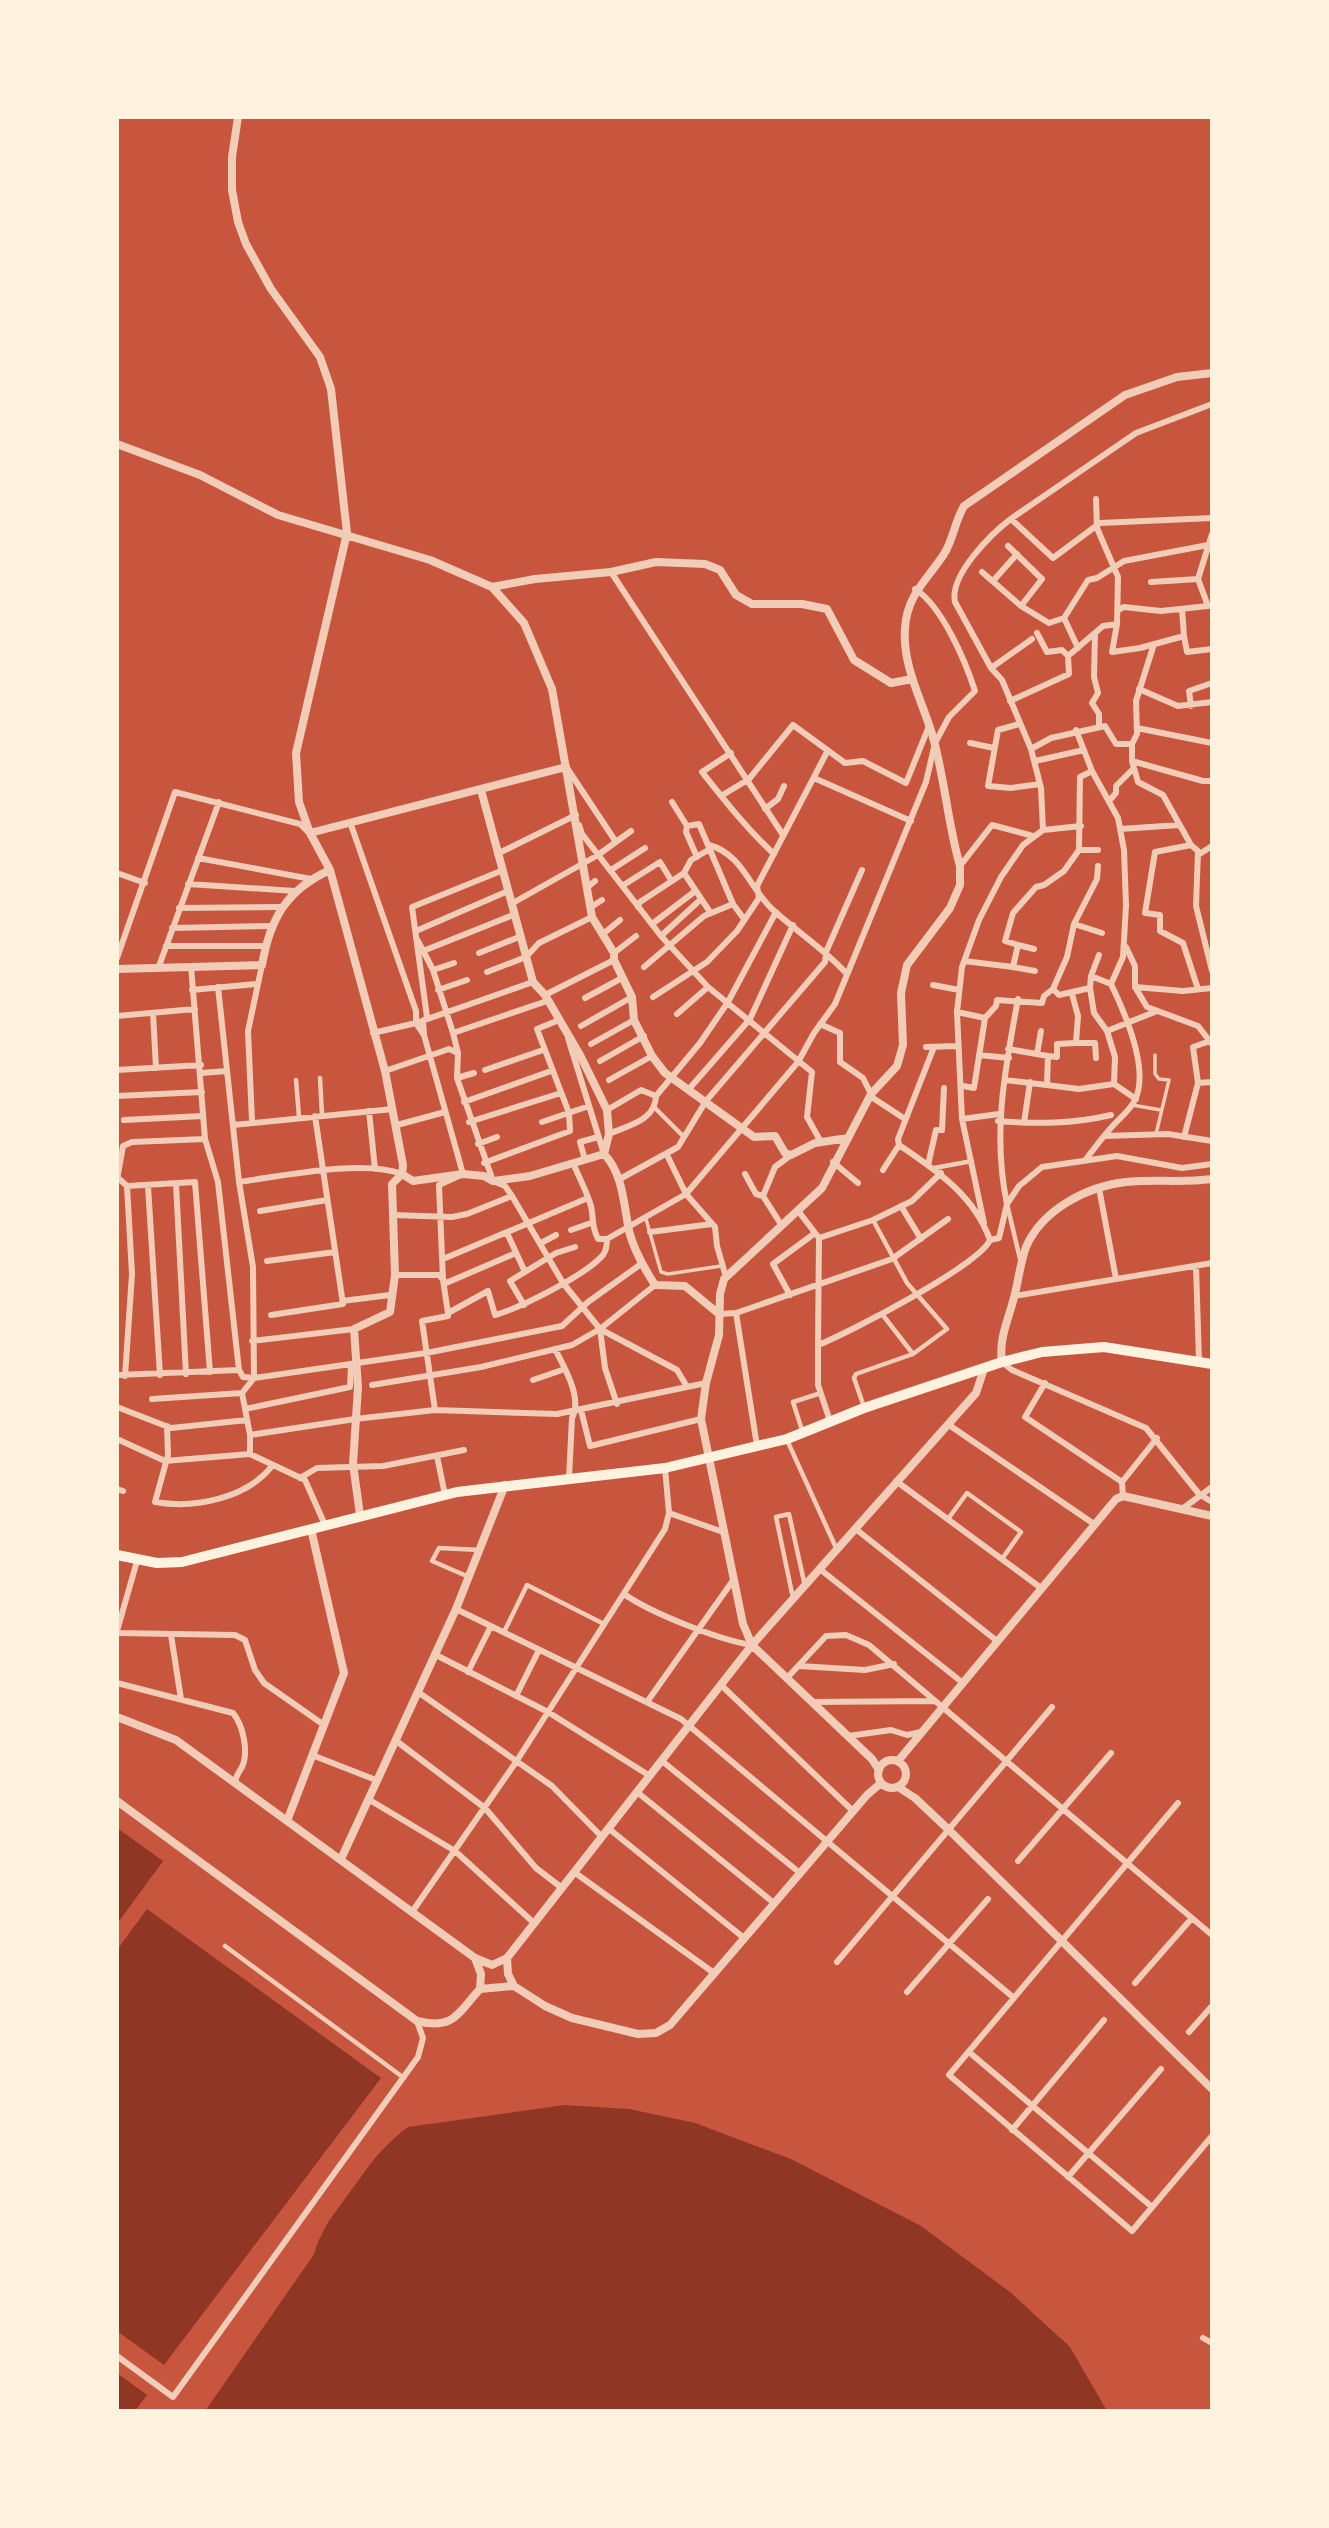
<svg xmlns="http://www.w3.org/2000/svg" width="1329" height="2528" font-family="'Libre Baskerville',serif">
<rect width="100%" height="100%" fill="#c8553d"/>
<path fill="#8f3625" d="M117,1828L163,1861L117,1924Z
M147,1909L381,2078L164,2365L117,2331V1950Z
M565,2105L629,2109L695,2123L791,2159L921,2226L1010,2292L1070,2347L1107,2411H205L314,2254C325,2216 376,2150 408,2127Z
M117,2373L147,2395L135,2411H117Z"/>
<path fill="#c8553d" d="M393,2133L320,2233L314,2254L205,2411H202L311,2252L317,2231L384,2140Z"/>
<g fill="none" stroke-linecap="round" stroke-linejoin="round">
<path stroke="#f1ccb7" stroke-width="3.5" d="M1155,1055V1074L1159,1079L1169,1080L1156,1134
M1132,1105L1161,1110
M646,1219L661,1272L668,1274L721,1266"/>
<path stroke="#f1ccb7" stroke-width="4.5" d="M320,1078L322,1115
M296,1080L299,1117
M655,1108L683,1136
M934,1168L972,1161
M1007,1204L1020,1259
M882,1314L913,1354
M864,1407L854,1378L856,1374L913,1354L947,1329L907,1283L873,1220
M803,1433L793,1402L821,1393
M787,1440L837,1550
M948,1519L967,1493L1021,1532L1002,1559
M469,1577L432,1561L439,1548L480,1550
M793,1598L776,1517L789,1514L805,1586
M504,1632L527,1585L604,1624
M225,1946L404,2078"/>
<path stroke="#f1ccb7" stroke-width="6" d="M1096,499L1097,528L1118,577L1117,624
M1011,519L1053,558L1100,523L1212,518
M1008,546L1042,579L1021,606
M611,572L783,835
M982,572L1021,606L1049,623L1064,618
M993,581L1017,554
M1151,582L1198,579
M1182,609L1184,636
M1118,610L1124,607L1161,611L1208,606L1198,579L1212,534
M1095,634L1094,677L1098,693L1092,703L1099,714V727
M1154,644L1136,701L1137,734L1132,744V761L1138,782L1163,795L1191,845L1198,851L1196,906L1212,971
M1078,648L1064,618L1088,580L1097,578L1124,561L1208,545
M1068,656L1103,626L1117,624L1112,652L1140,648L1184,636L1187,652L1212,649
M991,668L1032,639
M1139,689L1178,706L1212,702
M1010,701L1069,674L1068,656L1062,650L1047,652L1037,633
M1191,706L1189,691L1212,683
M1019,724L998,730L988,786L1011,788L1040,784
M1137,728L1212,743
M1076,730L1092,771L1118,818L1124,850L1126,905L1123,957L1111,984C1125,1013 1150,1069 1135,1100C1129,1112 1118,1119 1110,1129C1101,1139 1094,1149 1086,1159
M970,743L994,748
M1031,749L1051,738L1105,726L1116,744H1132
M731,753L702,772C725,801 747,829 774,854
M1035,761L1084,750
M1132,761L1203,781H1212
M567,768L616,842
M814,778L911,821
M721,796L749,779L793,725L845,763L863,761L906,783L929,726
M1109,801L1116,793V786L1133,769
M672,802L687,826L686,832L697,857
M765,809L778,799L784,786
M350,822L416,1011V1023L424,1035L463,1174L439,1185L443,1280L448,1313
M579,825L582,834L661,936L708,987L812,1072L807,1117L821,1142
M687,826L699,824L733,904L744,919
M1120,829L1179,825
M1043,830L1041,788L1031,749L1002,680L991,668L955,602C949,575 992,533 1012,518L1136,433L1212,404
M709,845C742,854 749,887 772,909C796,931 824,949 846,973
M1191,845L1155,852L1145,913L1160,915V931L1183,943L1198,989
M1079,850L1080,777L1092,771
M497,854L576,815
M1198,855L1212,846
M198,858L311,879
M960,866L992,825L1033,836
M611,870L645,848
M117,873L145,883
M684,873L710,912
M188,884L295,891
M589,886L595,881
M622,886L660,862L671,880
M511,904L598,855L631,831
M591,907L602,900
M638,907L640,902L684,873L691,860L710,849
M179,908L283,907
M652,924L694,892
M1074,924L1102,933
M172,928L272,926
M416,931L508,891
M603,934L620,920
M661,936L700,900
M418,941L433,970L453,1033L458,1053L457,1078L493,1181L505,1186L512,1196L563,1283L600,1329L677,1370L686,1385
M1018,945L1034,949
M166,946H265
M1126,947L1135,966V987L1147,1007L1198,1026L1212,1044
M423,951L513,915
M479,953L519,937
M614,953L636,936
M117,958L175,792L300,824L308,832
M964,961L1013,967L1018,945L1005,941L1013,913L1036,887L1044,885L1064,871L1079,850H1098
M159,966L219,802
M191,966L205,1139L218,1182L239,1370L243,1377L254,1378L242,1393L250,1435V1454
M644,967L704,916L733,904
M1013,967L1035,971
M433,970L454,963
M487,972L526,957L539,943L592,917
M1091,976L1099,955
M1111,984L1091,976L1090,988L1094,1013L1107,1031L1115,1057L1114,1084
M933,985L959,990
M218,987L239,1182L253,1267L254,1378L426,1353L562,1326L588,1302L641,1264
M1135,987L1183,991L1212,988
M1053,989L1067,957L1074,924L1097,879L1098,866
M192,990L256,984
M438,990L467,980
M545,995L614,960
M653,997L707,962L737,931L759,898L757,886L827,752
M585,998L622,978
M957,1012L985,1018L996,1006L997,1000L1042,1003L1044,996L1053,989L1059,995L1090,988
M153,1013L156,1068
M677,1014L708,987
M117,1016L195,1009
M820,1024L840,1033V1062L863,1078L871,1094
M581,1026L632,997
M1107,1031L1157,1011
M373,1033L416,1023L533,982
M453,1033L547,1001
M424,1034L423,1022L427,1017L412,907L501,871
M568,1038L604,1154
M1076,1043H1095L1096,1058
M591,1044L634,1020
M926,1047L957,1046
M1008,1049L1048,1056
M1037,1054L1041,1031
M979,1055L1009,1058
M600,1061L644,1036
M117,1070L201,1065
M485,1070L543,1050
M385,1071L449,1049L458,1053
M201,1073L227,1071
M457,1078L474,1073
M609,1080L652,1056
M1005,1080L1079,1089L1114,1084L1136,1099
M1198,1083L1212,1082
M1047,1084L1048,1056L1057,1057V1044L1076,1043L1078,1016L1072,994
M963,1086L974,1088L985,1018
M689,1089L750,1019L793,925
M117,1096L202,1092
M870,1096L905,1119
M464,1102L551,1071
M607,1110L641,1090L656,1096L700,1043L728,1002L776,912
M369,1111L375,1169
M962,1119L999,1114
M124,1120L203,1116
M252,1121L248,1031L262,965
M998,1121C1037,1124 1073,1124 1111,1115
M469,1122L561,1093
M542,1122L589,1106
M1024,1123L1030,1082
M233,1125L393,1109
M397,1125L445,1112
M609,1134C629,1125 655,1121 656,1096
M1104,1136L1168,1134L1212,1141
M1184,1137L1198,1083L1193,1047L1210,1041
M478,1144L497,1137
M899,1145C937,1171 974,1195 990,1240
M667,1155L686,1194L715,1227L717,1246L726,1277
M585,1160L580,1142L598,1137
M833,1162L858,1183
M484,1163L570,1131L569,1113L537,1029L559,1020
M573,1163C579,1177 587,1192 591,1206C594,1220 591,1225 598,1239H607
M928,1165L936,1130H942L944,1088
M883,1170L899,1145L898,1139L934,1047
M745,1174L756,1194L763,1196
M117,1177L127,1186L195,1182L210,1372
M117,1180L123,1146L132,1142L205,1139
M618,1180L678,1147L706,1101L825,962L826,952L862,870
M239,1182C283,1176 362,1159 402,1174
M176,1184L186,1374
M148,1186L160,1375
M1099,1188L1116,1279
M1007,1204C992,1134 1005,1069 1018,999
M901,1206L921,1239
M260,1211L327,1200
M799,1212L819,1238L818,1345
M393,1215L452,1217L467,1214L512,1196
M984,1223L962,1119L957,1012L962,967L979,920L1001,877L1023,845L1043,830L1081,826
M782,1226L763,1196L775,1167L791,1155
M571,1230L591,1223
M650,1232L712,1224
M507,1233L525,1272
M819,1238L873,1220L912,1201L941,1173
M990,1240L999,1238L1007,1204L1019,1186L1042,1167L1117,1156L1182,1168L1212,1164
M541,1243L556,1235
M443,1259L588,1198
M267,1261L335,1252
M1196,1266L1199,1361
M395,1275H439L446,1283L516,1253
M790,1295L773,1264L815,1233
M1015,1296L1212,1263
M342,1301L390,1295
M524,1305L510,1281L556,1253L575,1247
M736,1313L757,1446
M719,1314L736,1313L892,1259L948,1219
M271,1315L343,1304L315,1116
M600,1329L605,1368L617,1404
M252,1341L354,1329
M555,1349C564,1367 583,1398 572,1418L569,1478
M1002,1362L1012,1370L1146,1428L1199,1494L1212,1502
M117,1375L239,1370
M125,1376L132,1274L127,1186
M533,1380L565,1369
M1045,1383L1025,1417L1122,1482
M372,1385L481,1367L572,1345L600,1329L655,1285
M152,1399L242,1393
M117,1407L171,1428L247,1420
M245,1409L350,1387L351,1365
M435,1410L422,1321L448,1316V1313L488,1291L495,1315C520,1308 586,1275 603,1255C606,1251 607,1244 607,1239L686,1194L798,1062L814,1033L835,1004L926,782L935,743L949,717L975,691C965,660 942,606 915,589
M581,1410L590,1446L701,1419
M830,1421L818,1385V1345C849,1333 979,1265 990,1240
M949,1425L1094,1524
M167,1426L168,1455L155,1502C195,1509 247,1498 272,1466
M250,1435L355,1419L435,1410L557,1414L706,1383
M117,1439L165,1461L250,1454L305,1480L325,1525
M437,1456L445,1495
M300,1478L317,1468L383,1466L464,1450
M896,1481L1041,1588
M117,1489L123,1491
M1123,1496L1122,1482L1157,1438
M1182,1509L1212,1487
M669,1513L723,1532
M857,1530L997,1641
M821,1570L963,1683
M624,1594C651,1613 719,1640 752,1645
M456,1609L681,1719L1014,1998
M117,1631L137,1561
M117,1633L235,1635L245,1640L255,1670L264,1683L324,1725
M171,1635L181,1699
M434,1654L548,1712L650,1776
M799,1666L865,1670L894,1664
M468,1672L491,1626
M787,1678L826,1636L846,1635L869,1645L1212,1935
M117,1683L233,1713C243,1725 249,1752 242,1767C238,1774 236,1775 235,1783
M721,1685L853,1811
M418,1692L552,1786L602,1837
M516,1696L539,1650
M647,1702L734,1579
M812,1702L935,1701
M848,1736L891,1730L907,1735L921,1732
M395,1740L485,1808L536,1868L562,1888
M312,1755L376,1780
M662,1761L800,1873
M637,1792L774,1903
M368,1799L455,1851L534,1923
M1178,1803L949,2075L1132,2231L1212,2136
M608,1828L744,1938
M1018,1861L1111,1753
M574,1872L714,1973
M412,1912L516,1762L665,1529L669,1513L665,1468
M837,1962L1052,1707
M1135,1983L1192,1918
M907,1992L988,1899
M1189,2032L1212,2006
M969,2052L1152,2207
M1012,2130L1104,2020
M1068,2177L1161,2069
M1203,2338L1212,2343
M117,2356L173,2397L418,2057L423,2038L417,2021"/>
<path stroke="#f1ccb7" stroke-width="8" d="M238,117L232,157V190L238,222L246,244L271,289L320,357L331,389L347,533L296,753L299,802L310,833L330,870L385,1071L403,1165L402,1174L392,1184L395,1275L390,1312L354,1329L358,1387L353,1464L360,1515
M117,444L200,475L278,515L430,560L492,587L524,623L552,689L592,917L614,953V960L632,997L634,1020L652,1056L665,1073L754,1137L775,1136L785,1153L791,1155L815,1143L848,1138
M492,587L535,579L611,572L656,562L705,564L720,570L736,595L752,604H802L827,609L854,660L891,683L912,679
M481,790L533,982L545,995L580,1055L607,1110L609,1134L604,1154
M310,833L566,767
M117,969L262,965C270,919 286,890 330,870
M604,1154C623,1173 624,1206 629,1231C634,1251 644,1268 655,1285L685,1286L719,1314
M402,1174L413,1181L463,1174L484,1176L493,1181L530,1176L604,1154
M1002,1362C998,1336 1011,1315 1016,1289C1019,1276 1021,1261 1026,1247C1042,1210 1087,1186 1126,1182C1154,1179 1183,1183 1212,1179
M117,1717L176,1740L475,1958L492,1965L507,1958L752,1645L976,1393L984,1369
M878 1774a14 14 0 1 1 28 0a14 14 0 1 1-28 0Z
M898,1761L1116,1499L1123,1496L1212,1516
M879,1770L872,1759L752,1645L743,1624L701,1419L706,1383L719,1335L720,1294L724,1279L822,1188L871,1094L897,1066L903,1045L901,993L907,965L950,908L960,885V866C948,824 945,782 934,741C924,703 902,668 905,628C907,595 927,580 944,554C953,540 955,521 964,506L1125,395L1177,377L1212,373
M898,1787L915,1798L949,1830L1212,2089
M117,1801L417,2021C454,2030 457,2014 480,1989L514,1986L545,2006L572,2018L638,2034L656,2033L670,2025L867,1795L881,1783
M287,1821L344,1673L311,1529
M341,1859L456,1609L505,1485
M475,1958L481,1974L480,1989
M507,1958L508,1974L514,1986"/>
<path stroke="#fff3e0" stroke-width="10" d="M117,1555L157,1563L182,1562L457,1492L665,1468L787,1439L864,1408L1002,1362L1042,1352L1104,1347L1212,1364"/>
</g>
<rect width="1329" height="2528" fill="none" stroke="#fff3e0" stroke-width="238"/>
</svg>
